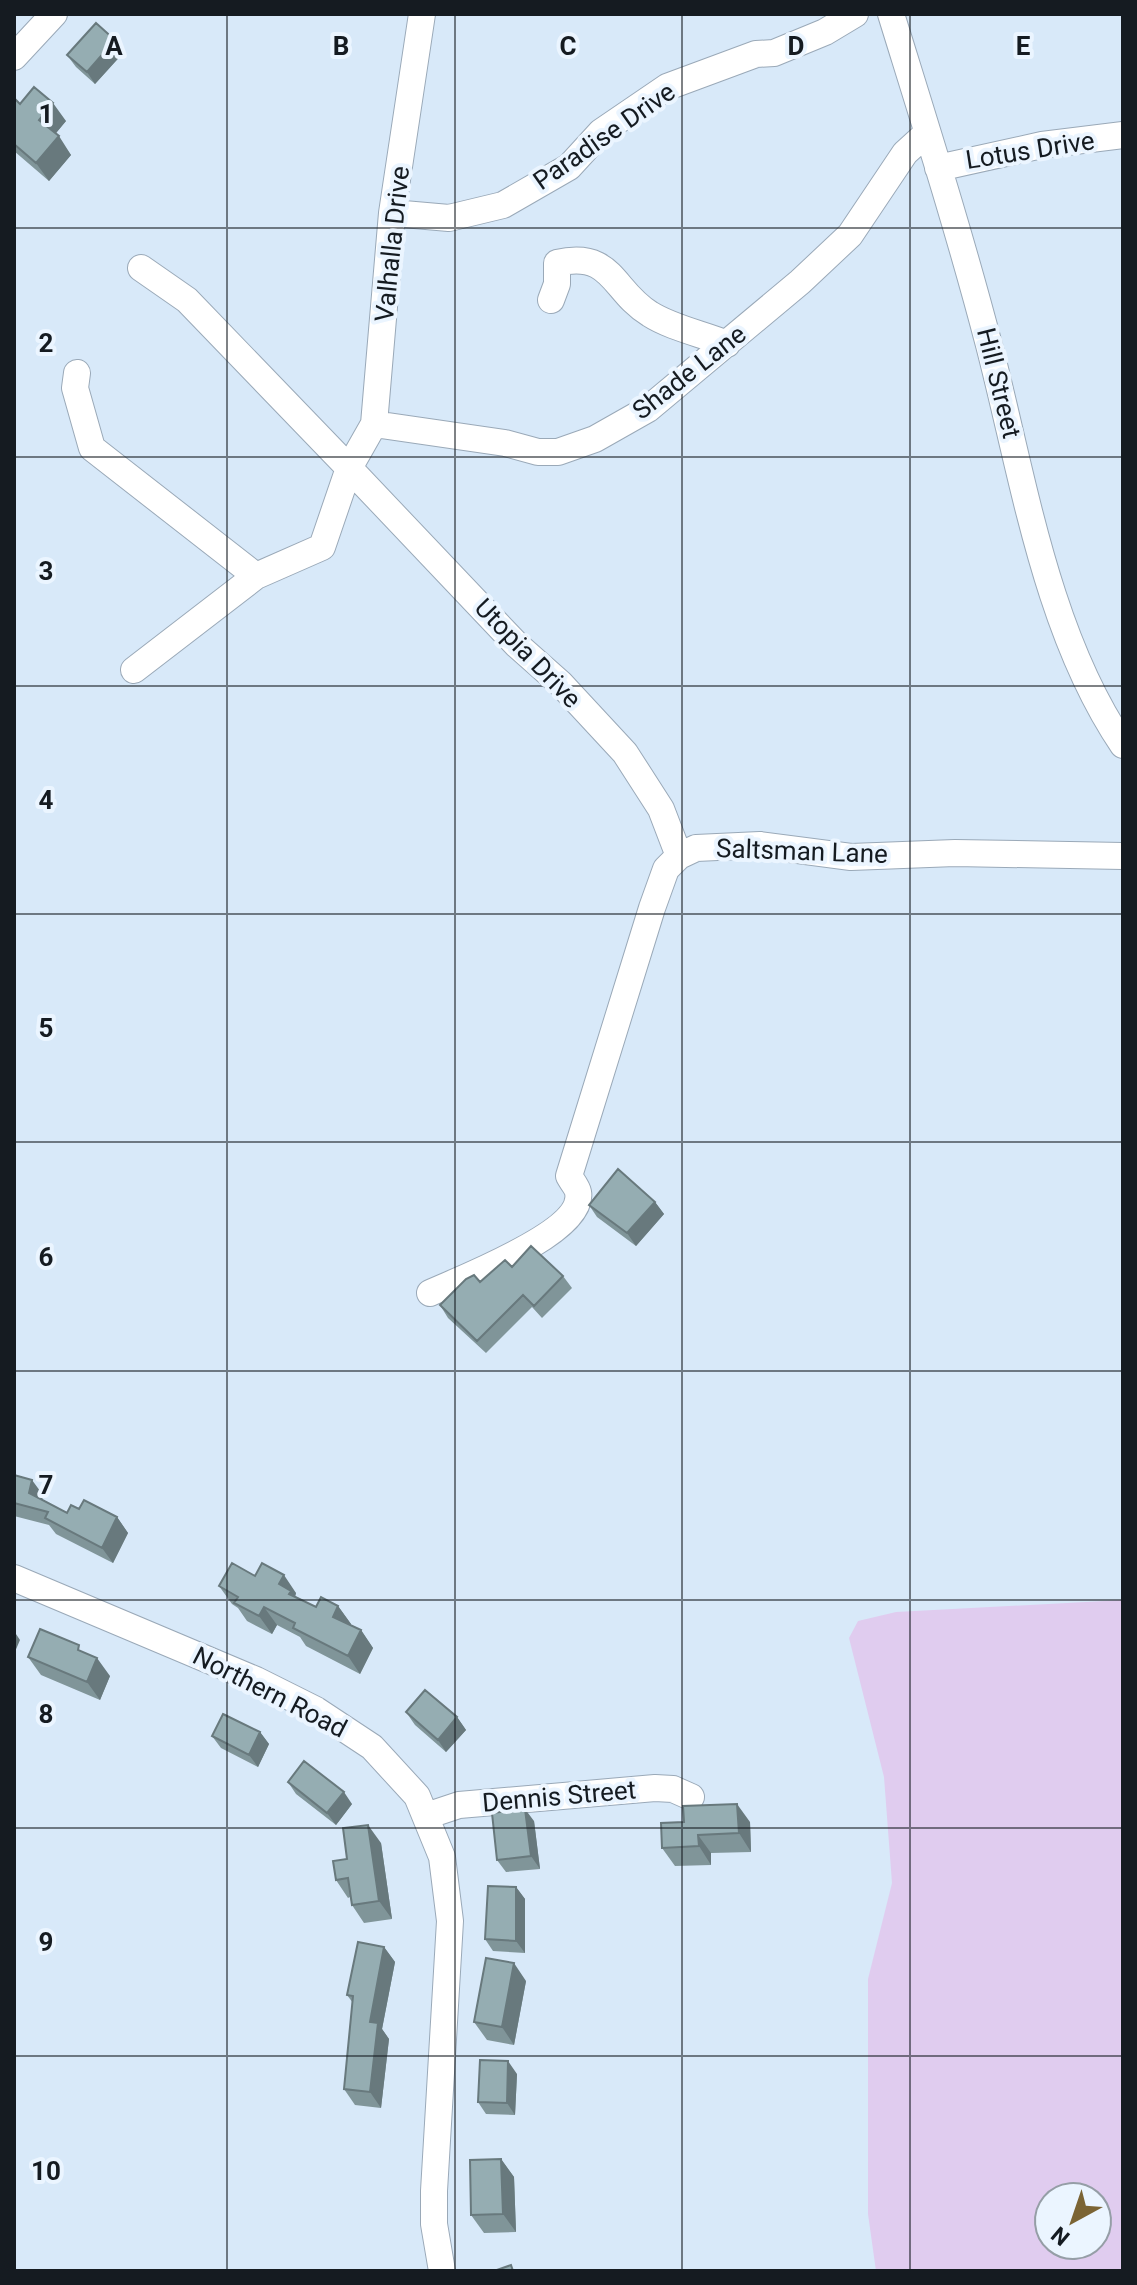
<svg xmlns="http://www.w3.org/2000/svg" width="1137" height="2285" font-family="Roboto,sans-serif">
<rect width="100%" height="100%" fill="#d8e9f9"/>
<path fill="#e0ccef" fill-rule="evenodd" d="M1123,1600V2271H876L868,2214V1979L892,1883L884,1777L849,1638L858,1621L896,1612ZM1049,2197H1097V2245H1049Z"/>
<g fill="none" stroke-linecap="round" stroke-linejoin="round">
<g stroke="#9aa9b8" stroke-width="28">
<path id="minor" d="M422,14L392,213L374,424L349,468L517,645L561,684L625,753L661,809L679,856
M891,14C925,124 960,234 989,345C1023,476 1046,632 1123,745
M14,57L54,14
M938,168L1042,145L1123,135
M392,213L449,218L503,205L569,167L601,132L667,87L756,54L774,53L825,32L855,14
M551,300L557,284V263C613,250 612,291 650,314C672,328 703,334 727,344
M77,373L75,388L92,448L256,576L322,547L349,468L187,300L141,268
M374,424L505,443L538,452H558L595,439L648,409L800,282L850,235L905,153L927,133
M134,670L256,576
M430,1293C460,1279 586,1232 578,1192C577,1187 571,1180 569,1176L652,908L666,869L679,856L696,848L760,845L851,857L955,853L1123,856
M14,1578L256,1680L316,1710L372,1747L417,1796L442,1857L450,1921L434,2191V2224L442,2271
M426,1816L459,1805L655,1788L673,1789L691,1797"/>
</g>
<use href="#minor" stroke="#fff" stroke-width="26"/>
</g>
<path fill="#809599" d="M124,52L95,84L76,67L67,55Z
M14,102L66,121L55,134L71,155L49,181L14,151Z
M655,1202L664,1214L636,1246L597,1217L589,1205Z
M512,1267L563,1276L572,1288L542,1318L532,1307L486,1353L448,1318L440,1305L480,1282Z
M14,1475L43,1495L42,1500L67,1513L79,1509L117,1517L128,1533L113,1563L56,1534L49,1525L14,1516Z
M255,1576L296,1593L295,1596L316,1607L338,1606L351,1624L350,1625L361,1630L373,1648L360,1674L306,1646L300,1637L277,1625L272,1634L247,1621L238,1608L232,1604L219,1586Z
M28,1657L110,1676L100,1700L41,1675Z
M406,1712L457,1717L466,1730L446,1752L415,1725Z
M260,1732L269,1744L258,1767L221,1748L212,1736Z
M288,1782L352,1804L336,1825L296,1794Z
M534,1821L540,1869L506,1872L497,1860Z
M750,1822L751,1852L711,1853V1865L675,1866L662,1848L661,1823Z
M381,1843L392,1919L364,1923L352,1905L350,1897L348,1898L336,1880L347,1859Z
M516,1887L525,1899V1953L493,1951L485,1939Z
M384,1947L395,1962L382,2029L389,2039L381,2108L355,2105L344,2089L353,2003L347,1995Z
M526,1981L514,2045L487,2040L474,2022Z
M517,2074L515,2115L486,2114L478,2102Z
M501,2159L514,2177L516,2232L484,2233L471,2215Z"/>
<path fill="#68797d" d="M115,40L124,52L95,84L87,72Z
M53,103L66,121L52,138L39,120Z
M59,136L71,155L49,181L36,163Z
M655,1202L664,1214L636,1246L627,1233Z
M32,1480L43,1495L40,1509L29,1493Z
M117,1517L128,1533L113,1563L102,1548Z
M284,1575L296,1593L295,1597L303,1609L279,1584Z
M338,1606L351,1624L346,1635L333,1617Z
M264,1607L277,1625L272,1634L259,1616Z
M361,1630L373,1648L360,1674L348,1656Z
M14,1631L20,1640L14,1654Z
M97,1658L110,1676L100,1700L87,1682Z
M457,1717L466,1730L446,1752L438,1740Z
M260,1732L269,1744L258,1767L249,1755Z
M344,1792L352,1804L336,1825L327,1813Z
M737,1804L750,1822L751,1852L739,1833Z
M525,1809L534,1821L540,1869L531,1856Z
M368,1825L381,1843L392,1919L379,1901Z
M698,1835L711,1853V1865L699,1846Z
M516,1887L525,1899V1953L516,1941Z
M384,1947L395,1962L382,2029L389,2039L381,2108L370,2092V2022Z
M514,1963L526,1981L514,2045L502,2027Z
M508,2061L517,2074L515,2115L507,2103Z
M501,2159L514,2177L516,2232L503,2214Z"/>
<path fill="#95adb2" stroke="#68797d" stroke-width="2" d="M96,23L115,40L87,72L67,55Z
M34,87L53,103L39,120L59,136L36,163L14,144V102L16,100L20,104Z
M618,1169L655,1202L627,1233L589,1205Z
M531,1246L563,1276L534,1306L523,1295L477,1341L440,1305L466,1279L474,1275L480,1282L505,1260L512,1267Z
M14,1475L32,1480L29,1493L67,1513L71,1505L79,1509L84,1500L117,1517L102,1548L45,1518L48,1512L14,1503Z
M232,1563L255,1576L262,1563L284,1575L279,1584L291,1591L289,1594L316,1607L321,1597L338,1606L333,1617L361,1630L348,1656L293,1628L295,1623L264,1607L259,1616L234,1603L238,1597L219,1586Z
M40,1629L79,1645L78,1650L97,1658L87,1682L28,1657Z
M425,1690L457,1717L438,1740L406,1712Z
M223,1714L260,1732L249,1755L212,1736Z
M304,1761L344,1792L327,1813L288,1782Z
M737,1804L739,1833L698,1835L699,1846L662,1848L661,1823L684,1822L683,1806Z
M525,1809L531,1856L497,1860L492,1813Z
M368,1825L379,1901L352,1905L348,1878L336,1880L333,1861L347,1859L343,1828Z
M488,1886L516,1887V1941L485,1939Z
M358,1942L384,1947L370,2022L378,2023L370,2092L344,2089L353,1996L347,1995Z
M486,1958L514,1963L502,2027L474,2022Z
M480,2060L508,2061L507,2103L478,2102Z
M501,2159L503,2214L471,2215L470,2160Z
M511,2265L513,2271H494Z"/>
<path fill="none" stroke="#151b21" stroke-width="2" stroke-opacity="0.55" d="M227,14V2271M455,14V2271M682,14V2271M910,14V2271M14,228H1123M14,457H1123M14,686H1123M14,914H1123M14,1142H1123M14,1371H1123M14,1600H1123M14,1828H1123M14,2056H1123"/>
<g text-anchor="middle" stroke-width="8" stroke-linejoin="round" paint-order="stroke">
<g font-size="26" fill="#151b21" stroke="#ebf5ff">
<text transform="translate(604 136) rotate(-35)" y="9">Paradise Drive</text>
<text transform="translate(1030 150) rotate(-9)" y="9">Lotus Drive</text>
<text transform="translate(392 244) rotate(-84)" y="9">Valhalla Drive</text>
<text transform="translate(689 372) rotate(-38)" y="9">Shade Lane</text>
<text transform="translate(999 383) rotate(76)" y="9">Hill Street</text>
<text transform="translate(528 653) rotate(46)" y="9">Utopia Drive</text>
<text transform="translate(802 851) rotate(2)" y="9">Saltsman Lane</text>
<text transform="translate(270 1692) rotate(27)" y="9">Northern Road</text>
<text transform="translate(559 1796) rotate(-5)" y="9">Dennis Street</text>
</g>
</g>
<g font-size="26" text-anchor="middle" font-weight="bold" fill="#151b21" stroke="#ebf5ff" stroke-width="8" stroke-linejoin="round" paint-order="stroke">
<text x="114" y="55">A</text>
<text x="341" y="55">B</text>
<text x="568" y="55">C</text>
<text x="796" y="55">D</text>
<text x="1023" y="55">E</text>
<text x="46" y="123">1</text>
<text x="46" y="352">2</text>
<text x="46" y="580">3</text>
<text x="46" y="809">4</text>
<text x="46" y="1037">5</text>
<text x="46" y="1266">6</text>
<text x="46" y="1494">7</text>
<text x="46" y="1723">8</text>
<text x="46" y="1951">9</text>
<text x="46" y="2180">10</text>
</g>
<rect width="1137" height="2285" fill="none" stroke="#151b21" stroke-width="32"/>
<g transform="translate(1073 2221) rotate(220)"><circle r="38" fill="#ebf5ff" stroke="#959ea6" stroke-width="2"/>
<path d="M0-6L14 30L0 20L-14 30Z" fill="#7b6434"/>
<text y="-12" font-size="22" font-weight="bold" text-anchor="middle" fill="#151b21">N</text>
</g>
</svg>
